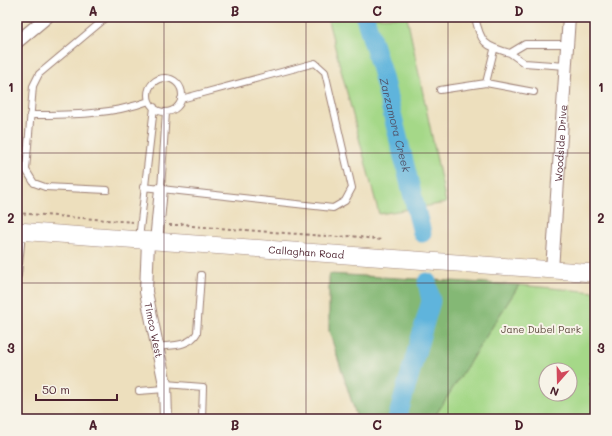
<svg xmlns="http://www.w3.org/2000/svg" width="612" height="436" font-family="Mali,sans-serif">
<rect width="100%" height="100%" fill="#f7f3e8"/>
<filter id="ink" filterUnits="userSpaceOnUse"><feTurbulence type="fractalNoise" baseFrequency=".025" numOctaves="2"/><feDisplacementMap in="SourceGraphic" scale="8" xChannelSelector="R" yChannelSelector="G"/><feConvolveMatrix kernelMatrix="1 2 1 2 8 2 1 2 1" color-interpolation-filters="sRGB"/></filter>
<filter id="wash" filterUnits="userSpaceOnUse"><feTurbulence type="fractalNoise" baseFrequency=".012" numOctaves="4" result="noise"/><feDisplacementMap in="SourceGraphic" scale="16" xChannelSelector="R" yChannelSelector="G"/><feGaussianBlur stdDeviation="0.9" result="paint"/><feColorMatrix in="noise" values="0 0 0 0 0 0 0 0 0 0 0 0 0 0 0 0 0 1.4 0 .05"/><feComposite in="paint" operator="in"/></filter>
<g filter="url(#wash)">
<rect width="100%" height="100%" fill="#eddfbd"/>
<path fill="#a5d888" stroke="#787c5a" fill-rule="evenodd" d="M327,17H407L446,203L379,214Z
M519,285L595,292V419H433ZM546,370H570V394H546Z"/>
<path fill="#84b874" stroke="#676c50" d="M329,274L519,285L433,419H354L356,415L329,331Z"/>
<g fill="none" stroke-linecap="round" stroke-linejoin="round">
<g stroke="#5fb4dc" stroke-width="19">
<path id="s1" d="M365,17L382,73L422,233"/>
<path d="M397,419L431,301L427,282"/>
</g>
</g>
</g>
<g filter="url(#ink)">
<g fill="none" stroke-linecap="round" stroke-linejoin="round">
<g stroke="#9c7f74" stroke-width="8">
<path id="lane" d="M107,17L39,74L33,86L26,170L34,183L45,187L107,190
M475,17C481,43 484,46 510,53
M494,50L486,83L534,92
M566,66L524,63L510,53L525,44H567
M148 95a17 17 0 1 1 34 0a17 17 0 1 1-34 0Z
M440,90L486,83
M30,115C69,115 112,115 149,101
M143,187L333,208L345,201L352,188L325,72L315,63L181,99
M161,189L166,112
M139,239L154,107
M18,275L22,233
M157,347C171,345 189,347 197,333L201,275
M165,384L203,387L202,419
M139,391L165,389"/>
</g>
<g stroke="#9c7f74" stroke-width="14">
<g id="street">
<path d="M17,42L47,17"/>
<path id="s2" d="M148,241L146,292L165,384L166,419"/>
<path d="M156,242L161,189"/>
<path id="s3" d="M552,270L569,17"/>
</g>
</g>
<g stroke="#9c7f74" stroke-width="18">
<g id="secondary">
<path id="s4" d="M17,231L595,273"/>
</g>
</g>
<path stroke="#9c7f74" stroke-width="2" stroke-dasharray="3 3" stroke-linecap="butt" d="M17,213L133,222
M169,225H179L184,223L191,226L339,237L351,236L382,240
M595,373C588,380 589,387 595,395"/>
<use href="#lane" stroke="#fff" stroke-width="6"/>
<use href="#street" stroke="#fff" stroke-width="12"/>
<use href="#secondary" stroke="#fff" stroke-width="17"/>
</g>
</g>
<path fill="none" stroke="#4a1f2b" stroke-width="1" stroke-opacity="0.55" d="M164,17V419M306,17V419M448,17V419M17,153H595M17,283H595"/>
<g text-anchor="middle" stroke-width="4" stroke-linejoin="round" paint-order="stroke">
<g font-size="10" fill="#4a1f2b" stroke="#f7f3e8">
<text dy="4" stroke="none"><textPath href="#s3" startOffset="127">Woodside Drive</textPath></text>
<text dy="4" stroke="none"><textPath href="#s4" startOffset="290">Callaghan Road</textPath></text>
<text dy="4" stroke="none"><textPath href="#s2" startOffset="90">Timco West</textPath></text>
</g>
<g font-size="10" fill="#614d42" stroke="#f7f3e8">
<text x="541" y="333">Jane Dubel Park</text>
</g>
<g font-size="11" font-style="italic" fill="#515369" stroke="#f7f3e8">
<text dy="4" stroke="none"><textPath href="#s1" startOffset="112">Zarzamora Creek</textPath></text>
</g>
</g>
<rect width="612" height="436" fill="none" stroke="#f7f3e8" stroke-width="44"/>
<g transform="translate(558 382) rotate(200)"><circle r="19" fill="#f7f3e8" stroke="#b29e9c"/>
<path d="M0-3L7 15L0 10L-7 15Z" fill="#d1495b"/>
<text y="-6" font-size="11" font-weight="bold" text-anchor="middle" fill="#4a1f2b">N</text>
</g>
<path d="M36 394v6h81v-6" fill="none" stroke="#4a1f2b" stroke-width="2"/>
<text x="42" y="394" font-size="12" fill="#4a1f2b" stroke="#f7f3e8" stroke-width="3" paint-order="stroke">50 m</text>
<rect x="22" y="22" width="568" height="392" fill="none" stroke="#4a1f2b" stroke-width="1.5"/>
<g font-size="13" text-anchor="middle" font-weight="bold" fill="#4a1f2b">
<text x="93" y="16">A</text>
<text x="235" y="16">B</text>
<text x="377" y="16">C</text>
<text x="519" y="16">D</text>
<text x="11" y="92">1</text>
<text x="601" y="92">1</text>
<text x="11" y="223">2</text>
<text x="601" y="223">2</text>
<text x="11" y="353">3</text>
<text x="601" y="353">3</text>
<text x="93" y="430">A</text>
<text x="235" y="430">B</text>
<text x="377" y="430">C</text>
<text x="519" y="430">D</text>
</g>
</svg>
